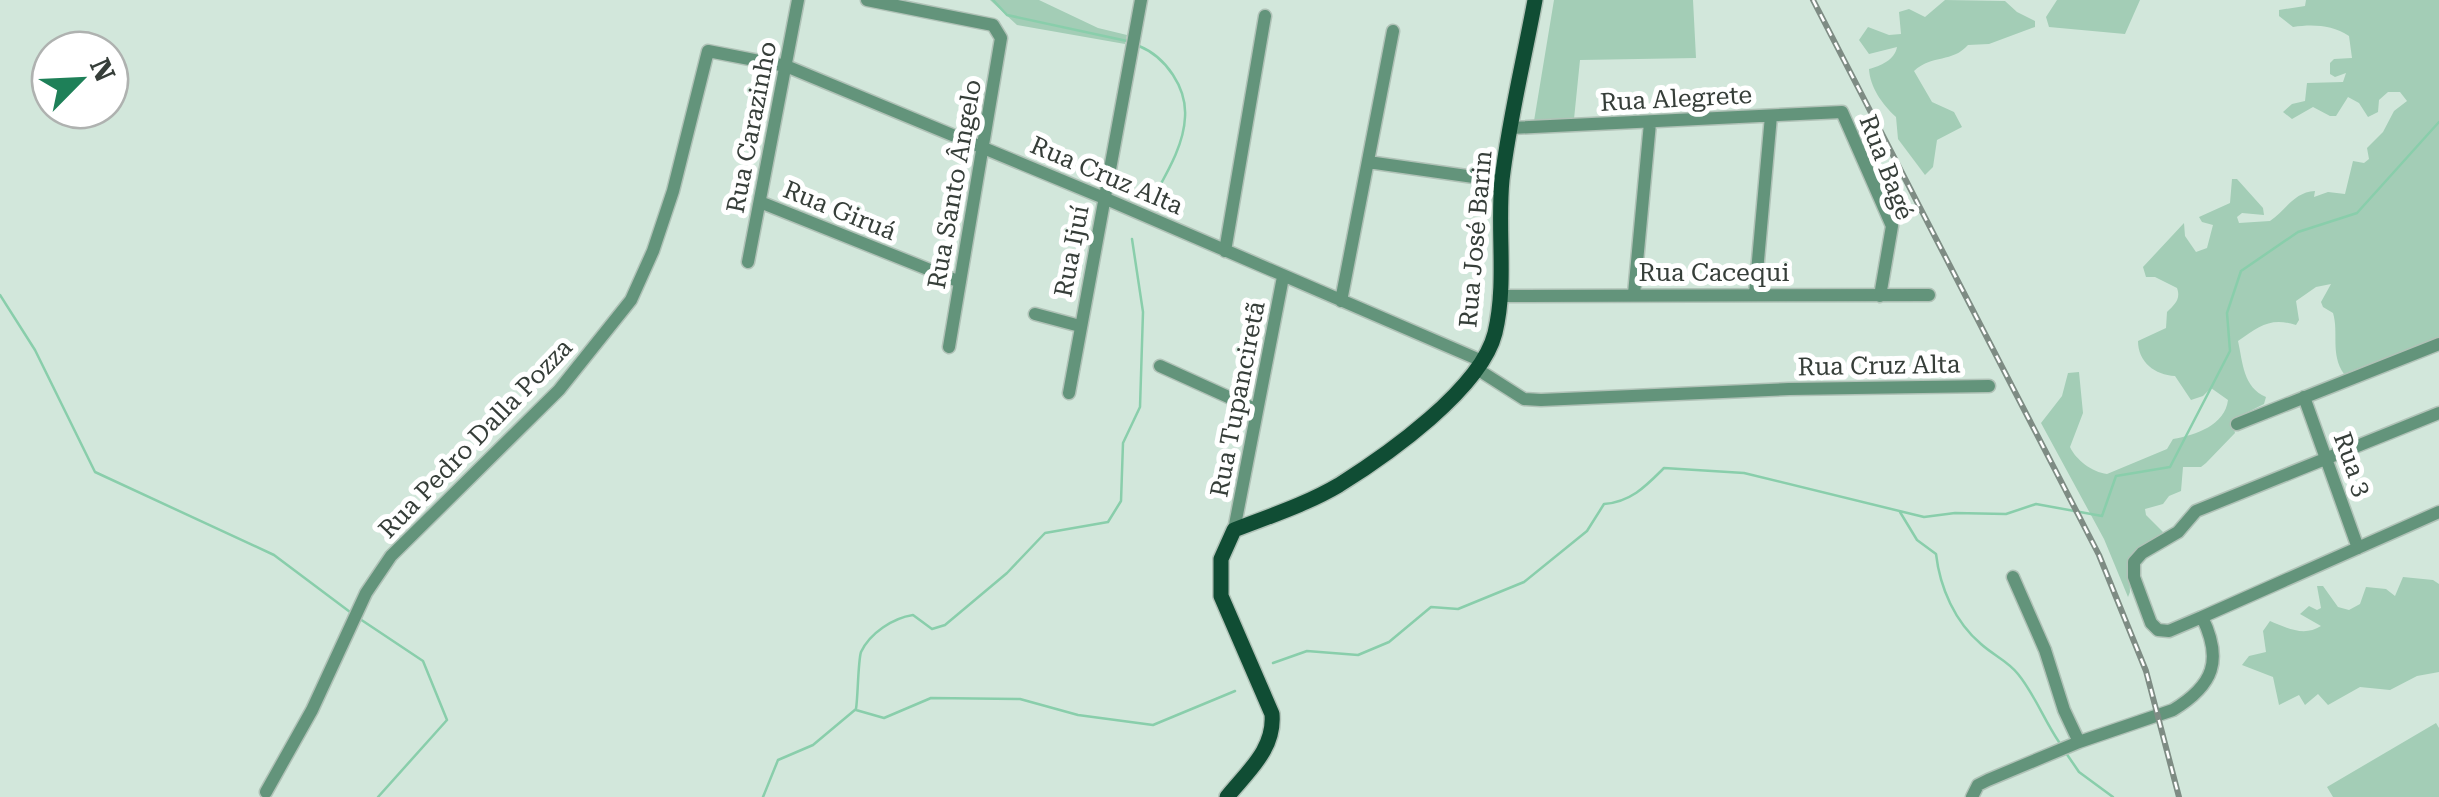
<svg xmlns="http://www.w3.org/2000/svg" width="2439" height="797" font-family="'Roboto Serif',serif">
<rect width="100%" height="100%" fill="#d2e7db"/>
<path fill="#a3cdb6" d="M990,0H1039L1098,28L1127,35L1125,44L1017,25Z
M1554,0H1693L1696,58L1580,60L1574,119L1534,121Z
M1945,0L2005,1L2017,12L2035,21V27L1989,44L1968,45C1952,63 1933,54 1914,71L1932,102L1954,112L1962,127L1937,140L1933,167L1925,175L1898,139L1896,117C1882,104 1870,87 1869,69C1880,66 1895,60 1897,47L1869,54L1859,40L1868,27L1889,35L1901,34L1899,12L1909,9L1925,17Z
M2057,0H2140L2125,34L2049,27L2046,17Z
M2306,0H2439V337L2344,374C2330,354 2339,333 2333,313L2323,307L2321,302L2331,284L2316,287L2296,301L2299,320L2296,325C2270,317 2260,326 2238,341C2243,363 2243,387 2266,397L2264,404L2232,420L2235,433L2206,463L2201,467H2183L2181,491L2169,496L2163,504L2145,509L2146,515L2163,532L2129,567L2130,592L2128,597L2104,539L2041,423L2062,396L2068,373L2079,372L2083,413L2070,447C2076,460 2092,472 2107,474L2167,449L2173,439C2196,435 2225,425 2228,400L2211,388L2203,396L2191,400L2175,376C2155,375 2138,362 2138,341L2166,328L2167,312C2175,304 2181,299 2177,288L2155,277H2146L2143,267L2184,223L2185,236L2196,252L2207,248L2213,225L2202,222L2199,217L2230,203L2232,179H2237L2263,208L2264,215L2242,213L2237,217L2239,223L2270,221C2286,210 2294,192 2315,191L2314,197L2328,192L2345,194L2353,161L2364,163L2369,159L2367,148L2383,132L2394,111L2407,101L2400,92H2388L2379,100L2378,112L2368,117L2359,103L2348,97L2336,116H2330L2313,107L2292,119L2283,112L2292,104L2305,101L2307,83L2343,82L2346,73L2335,77L2330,74V63L2334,59L2352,58L2349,36C2332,25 2313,24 2293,27L2279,16V10L2305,6Z
M2403,577L2433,580L2439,584V672L2417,676L2390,690L2360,687L2328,705L2318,694L2305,705L2299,695L2279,705L2273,677L2242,665L2249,656L2266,652L2263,631L2270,621C2287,628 2304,637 2321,626L2300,614L2309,606L2317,610L2321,608L2317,586H2323L2338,607L2349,610L2360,604L2366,587L2386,589L2395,596Z
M2436,723L2439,728V797H2333L2327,787Z"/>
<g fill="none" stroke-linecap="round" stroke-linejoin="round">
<path stroke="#89ceab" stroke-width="2.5" d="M993,0L1007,15L1127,41
M1139,46C1166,57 1187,88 1185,117C1184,146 1165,176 1152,200
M0,295L35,350L95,472L274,555L350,612
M1900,512L1917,540L1936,554C1940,588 1955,622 1981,644C1993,655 2008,661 2018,674C2035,695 2044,720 2059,742
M360,619L423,661L447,720L378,797
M1273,663L1307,651L1358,655L1389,642L1431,607L1458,609L1524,582L1587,531L1604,504C1631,502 1646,486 1664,468L1744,473L1924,517L1955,513L2006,514L2036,504L2102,516L2116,476L2170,467L2230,351L2227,313L2241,271L2298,232L2357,213L2439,122
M856,710L884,718L931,698L1020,699L1078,715L1153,725L1235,691
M2066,753L2079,772L2113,797
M763,797L778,760L813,745L856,709C858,697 858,661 861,652C870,633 893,618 913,615L932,629L945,625L1007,573L1045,533L1108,522L1121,501L1123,443L1140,407L1143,312L1132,239"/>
<g stroke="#b0c2b7" stroke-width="15">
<path id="minor" d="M867,0L993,25L1001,38L949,347
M1511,128L1842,112L1892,226L1880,296
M1368,162L1502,181
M760,202L960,282
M1225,251L1265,16
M748,262L798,0
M1634,294L1650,123
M1755,294L1771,116
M1499,296L1929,295
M1341,301L1393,31
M1035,314L1080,326
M1160,366L1257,410
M1477,369L1524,399L1541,400L1789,389L1989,386
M1069,393L1141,0
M2304,397L2358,548
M2237,424L2439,344
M1234,530L1283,277
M2013,577L2045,650L2064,710L2079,742
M2202,617L2169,631L2158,630L2151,623L2134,577V562L2142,553L2178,532L2196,511L2439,413
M266,792L312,710L366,593L391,556L559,390L631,300L653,251L673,191L708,51L786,66L1104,198L1482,361
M1972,797L1978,785L1988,780L2079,742L2173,710C2214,685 2223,660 2202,617L2439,512"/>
</g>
<g stroke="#b0c2b7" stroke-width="18">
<path id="major" d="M1227,797C1248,771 1275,749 1272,714L1221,596V559L1234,530C1270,516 1307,504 1339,485C1387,455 1481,389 1495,333C1507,283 1497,230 1502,180C1509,120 1524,60 1535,0"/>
</g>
<use href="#minor" stroke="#63947b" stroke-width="12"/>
<use href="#major" stroke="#104d34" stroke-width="15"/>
<g stroke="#7e8c84" stroke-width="6">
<path id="rail" d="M1813,0L2099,555L2146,671L2179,797"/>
</g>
<use href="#rail" stroke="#fff" stroke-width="2.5" stroke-dasharray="8" stroke-linecap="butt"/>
</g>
<g text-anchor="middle" stroke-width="10" stroke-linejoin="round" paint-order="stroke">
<g font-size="25" fill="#363e39" stroke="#fff">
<text transform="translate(1676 98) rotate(-3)" y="9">Rua Alegrete</text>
<text transform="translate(751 127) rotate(-79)" y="9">Rua Carazinho</text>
<text transform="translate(1887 167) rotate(69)" y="9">Rua Bagé</text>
<text transform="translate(1107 175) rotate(23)" y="9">Rua Cruz Alta</text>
<text transform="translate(954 184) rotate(-80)" y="9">Rua Santo Ângelo</text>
<text transform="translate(840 210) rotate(22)" y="9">Rua Giruá</text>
<text transform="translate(1475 239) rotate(-85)" y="9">Rua José Barin</text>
<text transform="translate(1071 251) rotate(-79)" y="9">Rua Ijuí</text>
<text x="1714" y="281">Rua Cacequi</text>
<text transform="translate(1879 365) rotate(-1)" y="9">Rua Cruz Alta</text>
<text transform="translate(1237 399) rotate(-79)" y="9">Rua Tupanciretã</text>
<text transform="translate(475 438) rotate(-46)" y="9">Rua Pedro Dalla Pozza</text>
<text transform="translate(2353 464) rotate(70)" y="9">Rua 3</text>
</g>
</g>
<g transform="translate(80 80) rotate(66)"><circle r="48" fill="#ffffff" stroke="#afb2b0" stroke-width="2.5"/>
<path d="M0-8L18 38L0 25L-18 38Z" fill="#1e8058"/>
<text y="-15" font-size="28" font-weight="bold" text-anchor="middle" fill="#363e39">N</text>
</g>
</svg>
